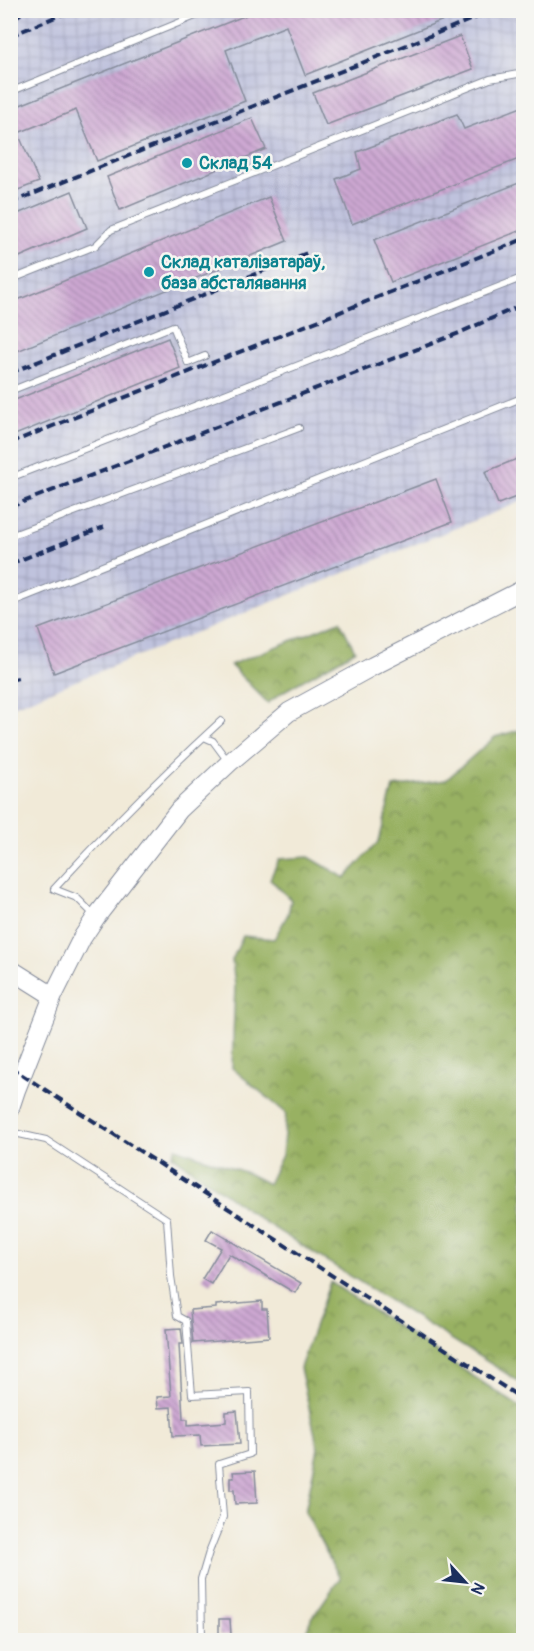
<svg xmlns="http://www.w3.org/2000/svg" width="534" height="1651" font-family="Pangolin,sans-serif">
<defs>
<pattern id="industrial-grid" width="8" height="8" patternUnits="userSpaceOnUse" patternTransform="scale(1.5)"><rect width="8" height="8" fill="#bfc2dd"/><path d="M0 4h8M4 0v8" fill="none" stroke="#a4a7c0"/></pattern>
<pattern id="forest-crowns" width="20" height="18" patternUnits="userSpaceOnUse" patternTransform="scale(1.5)"><rect width="20" height="18" fill="#98b162"/><path d="M2 6a3 3 0 1 1 6 0M12 15a3 3 0 1 1 6 0" fill="none" stroke="#7b9054"/></pattern>
<pattern id="building-back-hatch" width="6" height="6" patternUnits="userSpaceOnUse" patternTransform="scale(1.5)"><rect width="6" height="6" fill="#cda8d2"/><path d="M-1 5l2 2M0 0l6 6M5-1l2 2" fill="none" stroke="#a689ae"/></pattern>
</defs>
<rect width="100%" height="100%" fill="#f6f6f2"/>
<filter id="ink" filterUnits="userSpaceOnUse"><feTurbulence type="fractalNoise" baseFrequency=".0167" numOctaves="2"/><feDisplacementMap in="SourceGraphic" scale="12" xChannelSelector="R" yChannelSelector="G"/><feConvolveMatrix kernelMatrix="1 2 1 2 8 2 1 2 1" color-interpolation-filters="sRGB"/></filter>
<filter id="wash" filterUnits="userSpaceOnUse"><feTurbulence type="fractalNoise" baseFrequency=".008" numOctaves="4" result="noise"/><feDisplacementMap in="SourceGraphic" scale="24" xChannelSelector="R" yChannelSelector="G"/><feGaussianBlur stdDeviation="1.35" result="paint"/><feColorMatrix in="noise" values="0 0 0 0 0 0 0 0 0 0 0 0 0 0 0 0 0 1.4 0 .05"/><feComposite in="paint" operator="in"/></filter>
<g filter="url(#wash)">
<rect width="100%" height="100%" fill="#f1ead8"/>
<path fill="url(#industrial-grid)" d="M11,11H523V501L11,707Z"/>
<path fill="url(#forest-crowns)" stroke="#5a7060" stroke-width="1.5" d="M340,621L355,651L284,691L268,703L230,665Z
M523,729H524L523,1384L264,1222L172,1155L176,1148L247,1173L268,1184L282,1155L286,1113L232,1068L235,985L232,960L243,936L274,939L288,914L291,900L270,879L279,859L309,857L345,878L379,841L393,787L446,780L495,737Z
M330,1282L523,1409V1640H303L310,1621L340,1578L305,1512L318,1448L300,1368Z"/>
<g id="blocks">
<path fill="url(#building-back-hatch)" d="M259,10L466,11L305,75L286,26L226,50L245,101L97,161L76,110L18,133L39,182L10,193V109Z
M460,36L473,69L326,125L313,93Z
M524,106V157L352,224L336,179L361,169L357,152L457,114L464,129Z
M252,118L266,149L120,210L107,177Z
M524,181V229L391,282L374,240Z
M72,191L87,228L10,261V217Z
M269,197L287,241L10,354V303Z
M168,338L180,368L10,437V402Z
M524,456V494L498,504L485,472Z
M436,479L452,522L54,673L38,629Z
M212,1230L301,1283L295,1293L229,1254L211,1284L202,1279L221,1248L206,1240Z
M262,1301V1309H267L269,1337L193,1343L190,1310L216,1308V1305Z
M181,1328L183,1344H179L183,1419H188V1425L226,1422V1412L237,1411L240,1444L201,1446L200,1435L173,1436L171,1407L158,1408L157,1397L171,1396L166,1329Z
M255,1471L257,1503L235,1504L234,1490H230V1478H234L233,1472Z
M219,1619H230L231,1635H219Z"/>
</g>
</g>
<g filter="url(#ink)">
<use href="#blocks" fill-opacity="0" stroke="#868c9b" stroke-width="1.5"/>
<g fill="none" stroke-linecap="round" stroke-linejoin="round">
<g stroke="#868c9b" stroke-width="8">
<path id="lane" d="M10,92L210,10
M10,280L95,246L111,230L490,79L524,73
M10,391L173,326L188,363L205,356
M10,478L524,277
M10,536L299,428
M10,603L524,397
M204,737L213,741L227,760
M95,916L77,898L54,889C107,831 163,774 221,721
M10,1132L46,1140L167,1219L171,1276L177,1316L186,1321L192,1395L249,1392L250,1454L219,1464L223,1517L209,1552L201,1579L202,1638"/>
</g>
<g stroke="#868c9b" stroke-width="20">
<path id="secondary" d="M10,969L53,996
M10,1108L16,1090L53,996L82,938L96,917L179,810L229,763L289,712L373,666L524,589"/>
</g>
<use href="#lane" stroke="#fff" stroke-width="6"/>
<use href="#secondary" stroke="#fff" stroke-width="18"/>
<path stroke="#1b2f5e" stroke-width="4" stroke-dasharray="9 4.5" stroke-linecap="butt" d="M13,18L28,10
M10,36L72,10
M10,203L495,10
M10,373L307,253
M10,443L524,239
M10,507L459,333L524,304
M10,564L104,527
M10,680L18,678
M10,1067L524,1400"/>
</g>
</g>
<g fill="#0f9aa8" stroke="#f6f6f2" stroke-width="2">
<circle cx="187" cy="163" r="6"/>
<circle cx="149" cy="272" r="6"/>
</g>
<g text-anchor="middle" stroke-width="5" stroke-linejoin="round" paint-order="stroke">
<g font-size="18" font-weight="bold" fill="#0d838f" stroke="#f6f6f2" text-anchor="start">
<text x="199" y="169">Склад 54</text>
<text x="161" y="268">Склад каталізатараў,<tspan x="161" dy="21">база абсталявання</tspan></text>
</g>
</g>
<rect width="534" height="1651" fill="none" stroke="#f6f6f2" stroke-width="36"/>
<g transform="translate(465 1582) rotate(117)" stroke="#f6f6f2" stroke-width="4.5" paint-order="stroke">
<path d="M0-4.5L10 22L0 15L-10 22Z" fill="#1b2f5e"/>
<text y="-9" font-size="16" font-weight="bold" text-anchor="middle" fill="#1b2f5e">N</text>
</g>
</svg>
